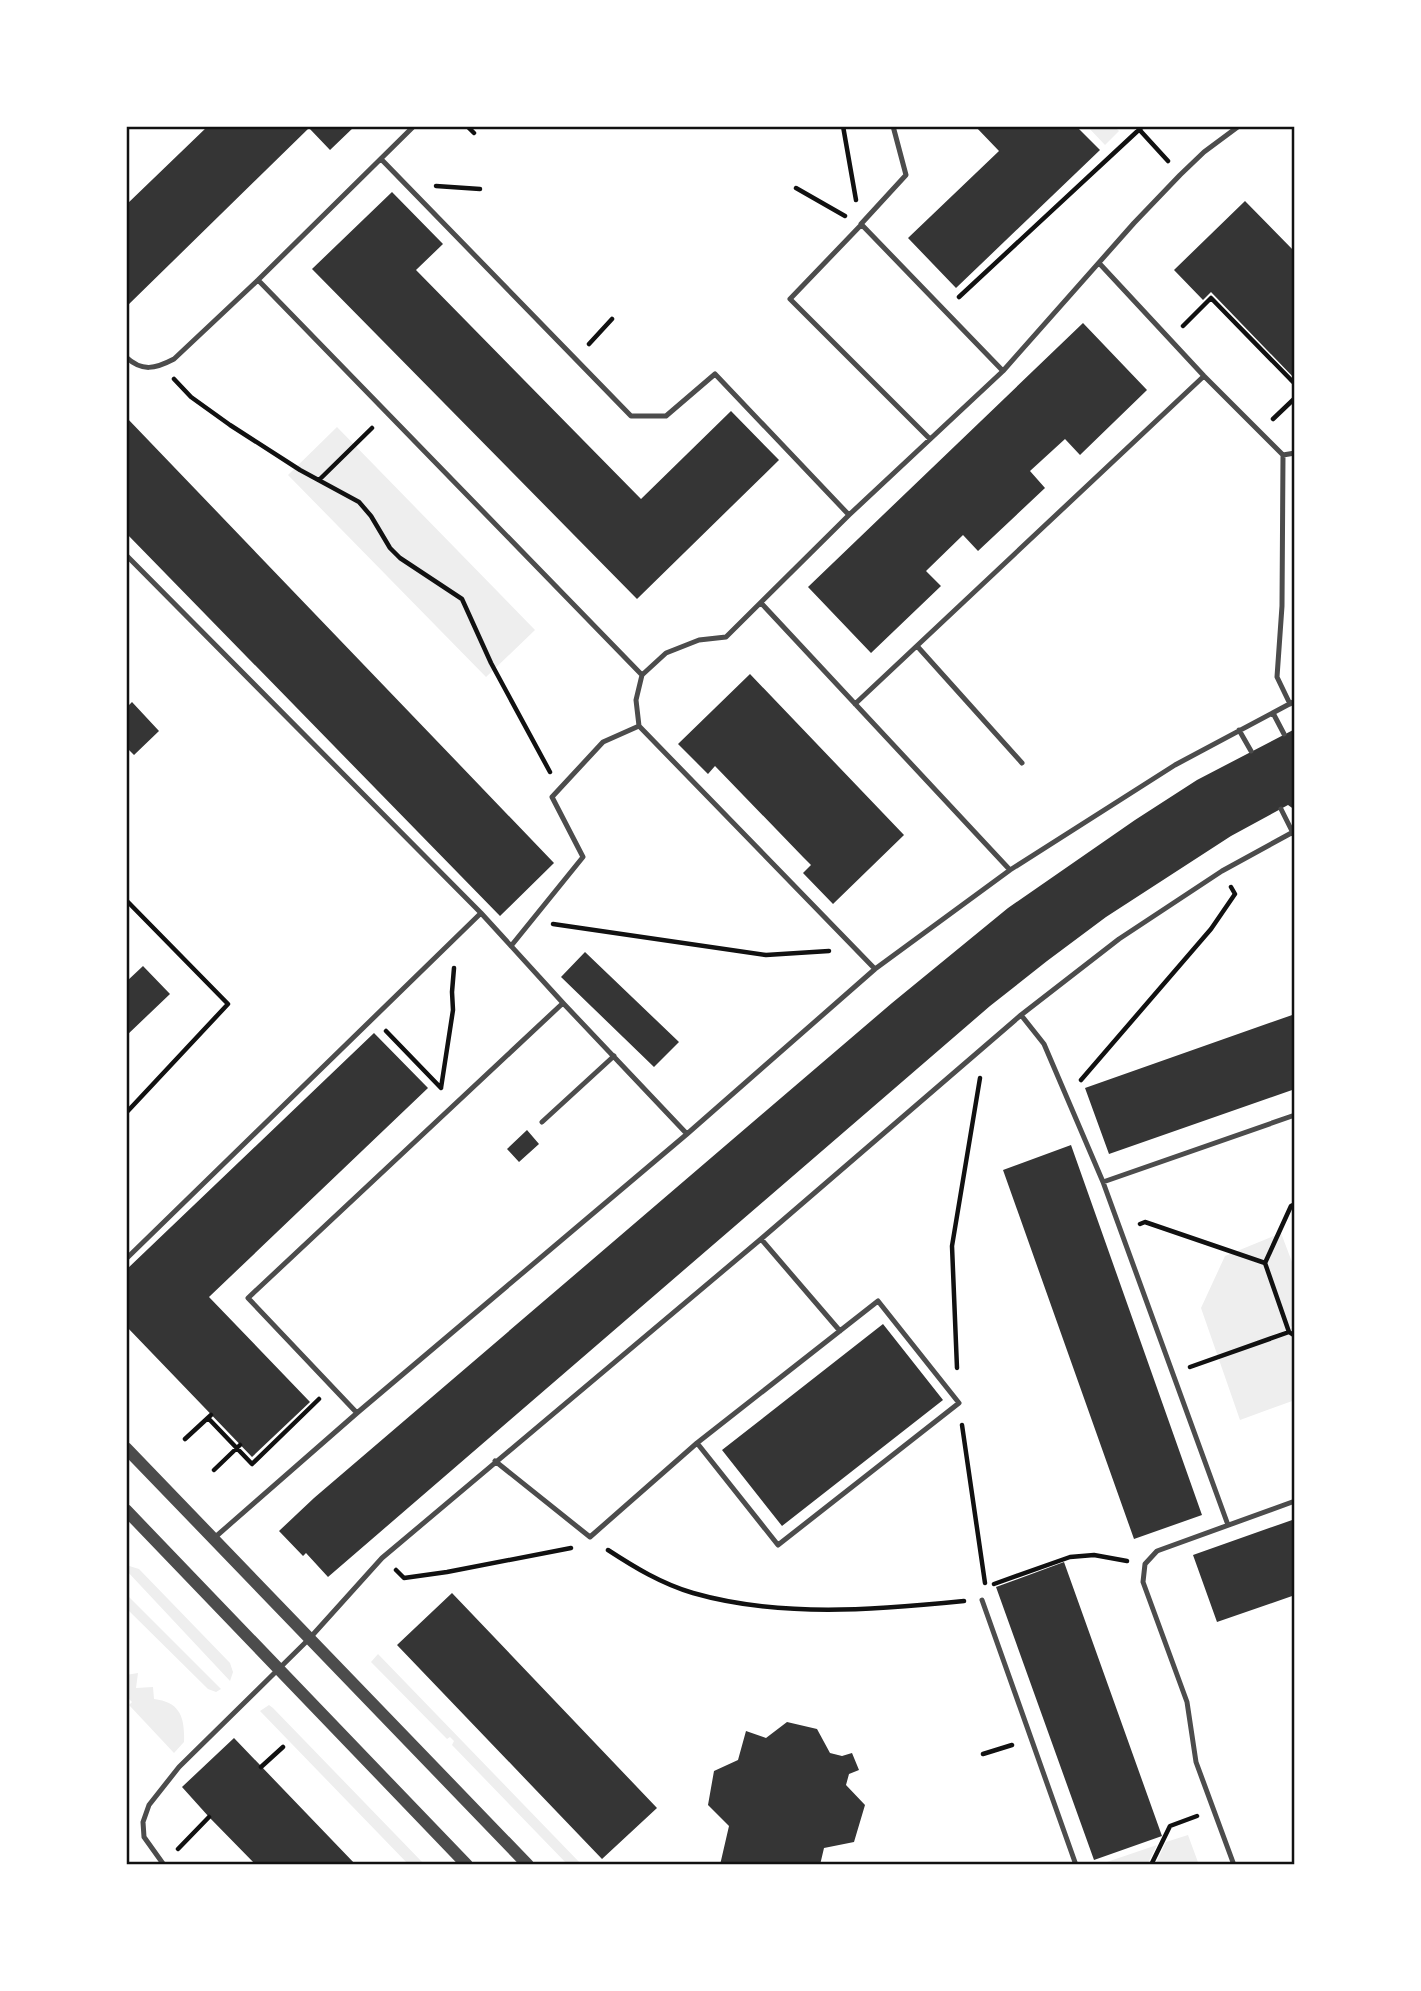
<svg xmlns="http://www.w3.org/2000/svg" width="1421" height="1991" font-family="Roboto,sans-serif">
<rect width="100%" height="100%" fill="#fff"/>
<path fill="#eee" d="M1087,126H1114L1119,131L1105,145Z
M337,427L535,630L486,677L288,475Z
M1281,1233L1295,1270V1325L1290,1327L1295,1331V1400L1240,1420L1201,1308L1225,1256Z
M126,1565L139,1569L230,1663L233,1672L230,1681L126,1570Z
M126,1594L221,1689L216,1692L208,1689L126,1608Z
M378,1654L582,1865H568L452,1745L454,1741L450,1737L447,1739L371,1662Z
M138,1673L136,1688L153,1687L154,1699C180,1702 185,1717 184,1742L174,1753L129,1705L132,1702L126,1696V1675Z
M269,1705L273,1708L425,1865H409L260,1711Z
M1188,1835L1199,1865H1155L1166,1842Z
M1157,1845L1147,1865H1098Z"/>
<path fill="#353535" d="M208,126H355L330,150L309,128L126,307V205Z
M975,126H1076L1100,150L956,288L908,238L999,151Z
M392,192L443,244L416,270L641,499L731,411L779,460L637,599L312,269Z
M1245,201L1295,252V379L1211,292L1203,300L1174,270Z
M1083,323L1147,390L1080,455L1065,439L1030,471L1045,488L978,551L963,535L926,571L941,586L871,653L808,587Z
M126,417L554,863L500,916L126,533Z
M750,674L904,835L833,904L803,873L811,865L803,857L715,766L708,774L678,744Z
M132,702L159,731L134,755L126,747V708Z
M1295,729V810L1288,805L1231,836L1106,917L1047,961L990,1006L328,1577L306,1553L303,1556L279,1531L314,1498L892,1003L1008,908L1135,820L1197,780Z
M585,952L679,1042L654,1067L561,977Z
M143,966L170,994L126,1036V982Z
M1295,1014V1089L1109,1154L1085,1088Z
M374,1033L428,1088L209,1297L310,1402L252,1457L126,1326V1270Z
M527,1130L539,1144L519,1162L507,1149Z
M1071,1145L1202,1515L1134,1539L1003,1170Z
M883,1324L943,1400L782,1526L722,1450Z
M1295,1519V1595L1217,1622L1193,1555Z
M1064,1562L1162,1836L1094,1860L996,1587Z
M452,1593L657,1808L602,1859L397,1645Z
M787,1722L817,1729L830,1753L842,1756L852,1753L859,1770L849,1774L846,1785L865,1805L854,1842L824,1848L820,1865H720L729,1826L708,1805L714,1771L738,1760L746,1731L766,1738Z
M234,1738L356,1865H256L209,1817L182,1787Z"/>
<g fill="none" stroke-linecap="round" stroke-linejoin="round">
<path stroke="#111" stroke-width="4.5" d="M467,126L474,133
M843,126L856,200
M1136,126L1168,161
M436,186L480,189
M796,188L845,216
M959,297L1143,126
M1183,326L1211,298L1295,384
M589,344L612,319
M174,379L191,397L230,425L300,470L359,502L371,516L390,548L400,558L462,599L491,663L550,772
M1273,419L1295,398
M319,480L372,428
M126,900L228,1004L126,1113
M553,924L766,955L829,951
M386,1031L441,1088
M1081,1080L1211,929L1235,894L1231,887
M441,1088L453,1010L452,992L454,968
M1140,1224L1145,1222L1265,1263L1289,1332
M1265,1263L1291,1206L1295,1204
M1190,1367L1289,1332L1295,1336
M957,1368L952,1246L980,1078
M208,1418L252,1464L319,1399
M962,1425L985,1583
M185,1439L211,1415
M214,1470L240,1445
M608,1550C634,1567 662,1584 693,1593C780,1618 876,1610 964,1601
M396,1570L404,1578L447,1572L571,1548
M994,1584L1070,1557L1094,1555L1127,1561
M983,1754L1012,1745
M261,1767L283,1747
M178,1849L209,1817
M1151,1865L1170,1826L1197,1816"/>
<path stroke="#4c4c4c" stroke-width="5" d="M893,126L906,175L861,224L1003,371
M381,159L631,416H666L715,374L849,515
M862,224L790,299L930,439
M1099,263L1204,376L1283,455L1282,606L1277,677L1290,704
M258,280L414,126
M126,357C142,372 155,369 174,359L258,280L642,675
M1283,455L1295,453
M126,555L481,913L563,1003
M762,604L1010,870
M917,646L1022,763
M855,704L1204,376
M1273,713L1284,734
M639,726L875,969
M1239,730L1251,751
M1281,809L1295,837
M511,946L583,857L552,797L603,742L639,726L636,700L642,675L666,653L699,640L726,637L849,515L1003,371L1134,223L1180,175L1204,152L1239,126
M1021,1015L1044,1044L1103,1182L1228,1525
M542,1122L614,1056
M1103,1182L1295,1115
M761,1239L840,1331
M126,1259L481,913
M357,1413L248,1298L563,1003L687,1134
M495,1461L590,1537L697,1443L878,1301L959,1403L778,1545L697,1443
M213,1539L357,1413L687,1134L875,969L1010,870L1175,765L1295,701
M982,1600L1076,1865
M164,1865L144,1837L143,1822L149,1805L179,1767L309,1639L382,1558L761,1239L1021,1015L1119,939L1222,871L1295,831
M1234,1865L1196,1762L1187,1702L1143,1582L1145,1564L1157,1551L1295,1501"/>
<path stroke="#4c4c4c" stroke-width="12" d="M126,1448L528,1865
M126,1510L467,1865"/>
</g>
<rect width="1421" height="1991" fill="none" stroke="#ffffff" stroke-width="256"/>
<rect x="128" y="128" width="1165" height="1735" fill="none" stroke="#111" stroke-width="2.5"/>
</svg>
